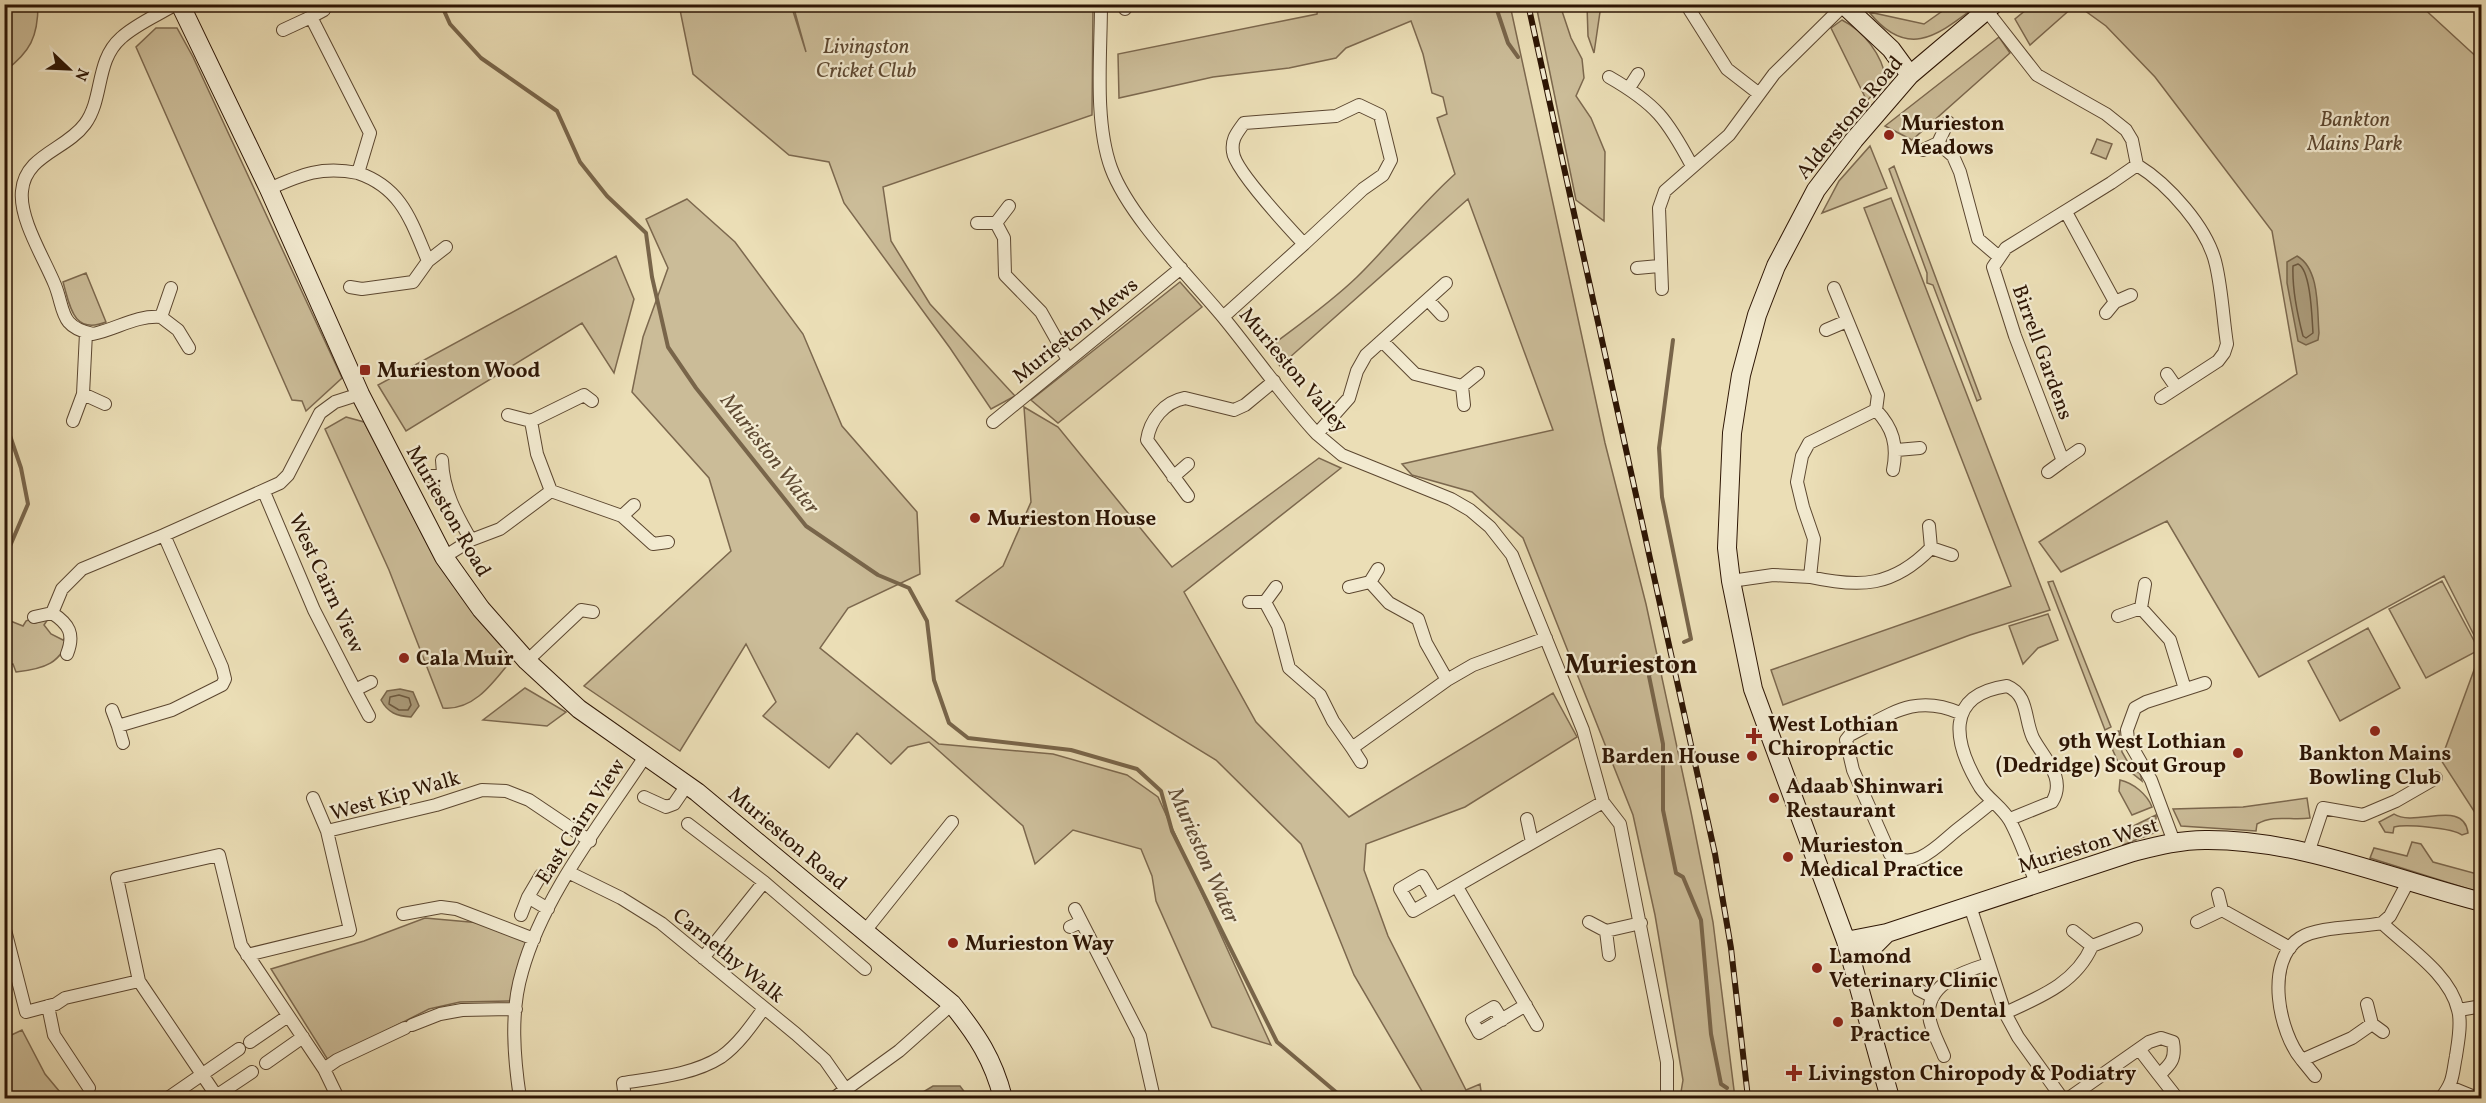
<svg xmlns="http://www.w3.org/2000/svg" width="2486" height="1103" font-family="Vollkorn,serif">
<rect width="100%" height="100%" fill="#ebdeb6"/>
<filter id="stains"><feTurbulence type="fractalNoise" baseFrequency=".00333" numOctaves="4"/><feColorMatrix values="0 0 0 0 .2 0 0 0 0 .09 0 0 0 0 .02 0 0 0 .5 -.17"/></filter>
<radialGradient id="worn" r=".72"><stop offset=".6" stop-color="#630" stop-opacity="0"/><stop offset="1" stop-color="#630" stop-opacity=".3"/></radialGradient>
<path fill="#cbbc98" stroke="#7c684e" stroke-width="1.5" d="M5,4L38,5C38,37 30,52 5,71Z
M679,5H791L806,52L793,5H1093L1092,115L883,187L891,241L930,304L1015,396L991,409L950,348L844,203L829,162L789,155L693,74Z
M1318,5H1510L1605,443L1646,604L1691,812L1713,922L1735,1098H1680L1683,1080L1655,915L1633,815L1523,538L1472,492L1412,475L1402,464L1553,430L1468,199L1280,366L1267,349C1297,326 1329,304 1357,277C1391,244 1419,206 1455,174L1437,118L1447,114L1443,97L1432,93L1423,54L1411,21L1346,48L1336,58L1289,68L1213,77L1119,98L1118,54L1317,14Z
M1536,5H1560L1571,38L1582,59L1584,78L1576,96L1591,118L1605,152L1604,221L1576,200Z
M1587,5H1601L1594,53L1588,36Z
M1951,5H1978C1940,33 1909,62 1869,12L1924,24Z
M2032,5H2069L2073,7L2030,45L2015,19Z
M2077,5H2420L2481,61V649L2444,576L2259,677L2167,521L2061,572L2039,542L2297,374L2272,231L2155,77L2106,26Z
M1842,20C1864,31 1882,55 1886,79L1867,101L1831,28Z
M156,28H177L193,57L342,378L306,411L302,401L292,400L136,47Z
M1999,37L2010,53L1912,140L1885,126Z
M2097,139L2112,144L2106,159L2091,153Z
M1870,146L1887,188L1822,213L1839,181Z
M1894,166L1981,399L1977,401L1933,285L1927,283V273L1889,169Z
M1891,198L2050,610L1970,635L1783,705L1771,670L2011,586L1864,208Z
M687,199L735,242L803,334L842,426L917,512L920,574L848,608L820,648L939,744L1053,754L1127,775L1158,797L1271,1045L1212,1027L1156,901L1152,876L1141,849L1073,830L1035,864L1023,826L929,742L908,747L891,764L857,733L829,768L763,716L776,702L746,644L680,751L584,686L731,551L709,478L632,392L643,337L668,268L646,219Z
M616,256L634,299L614,373L582,323L406,431L378,385Z
M86,273L106,322C73,335 70,306 63,282Z
M1180,282L1202,307L1058,423L1031,400Z
M1024,407L1058,427L1172,567L1319,458L1341,468L1184,592L1256,722L1349,817L1553,693L1577,737L1465,807L1366,844L1364,870L1388,936L1466,1090L1480,1084L1482,1098H1426L1354,975L1301,844L1216,760L956,601L1003,566L1031,502Z
M346,417L364,422L432,553L513,658C495,680 475,711 443,708L389,570L325,429Z
M2053,581L2111,727L2105,730L2048,582Z
M2442,581L2479,650L2426,678L2389,609Z
M2048,614L2058,640L2038,648L2023,664L2009,626Z
M32,618L35,623L48,619L44,625L51,634L63,640L69,634C63,664 43,669 16,672L13,664L5,665V676L4,632L8,620L23,626L26,621Z
M2368,628L2400,688L2340,721L2308,661Z
M2481,651V822L2441,760Z
M525,688L566,712L547,726L483,720Z
M2119,731L2122,752L2133,771L2140,773L2142,781L2118,762L2107,737L2108,734Z
M2120,780C2133,783 2147,794 2152,807L2132,815L2119,791Z
M2307,798L2310,818C2291,821 2275,814 2257,824L2256,831L2181,826L2173,809L2243,807Z
M2394,814C2415,828 2464,798 2468,833L2462,835C2453,828 2406,824 2394,827L2393,833L2385,832L2379,822Z
M2156,815V832L2123,845L2119,833Z
M2412,842L2421,844L2433,862L2481,875V893L2370,858L2374,848L2407,856Z
M425,918L481,923L528,940L512,1001L460,1002L429,1009L328,1060L271,969L364,941Z
M22,1030L45,1074L65,1098H5V1038Z"/>
<path fill="#aa9a79" stroke="#78654a" stroke-width="1.5" d="M2297,256C2320,269 2317,309 2319,333L2318,340L2306,345L2298,341L2287,283V262Z
M400,689L413,692L419,706L411,717C397,716 388,713 381,700L387,691Z
M933,1086H960L969,1098H913Z"/>
<g fill="none" stroke-linecap="round" stroke-linejoin="round">
<path stroke="#6c583e" stroke-width="1.5" d="M2298,264C2311,270 2312,319 2313,333L2306,338L2303,336C2297,313 2292,290 2293,266Z
M399,695L409,698L411,705L408,710H399L389,704L390,697Z"/>
<path stroke="#78654a" stroke-width="4" d="M441,4L450,24L481,58L557,111L580,162L607,196L646,233L652,277L668,347L696,388L806,526L878,575L909,588L927,621L934,680L949,723L968,738L1071,750L1137,769L1161,791L1172,831L1277,1042L1343,1098
M1495,4L1508,43L1518,57
M1673,340L1659,448L1662,497L1691,639L1684,642
M4,418L21,468L28,504L4,560
M1655,659L1649,676L1663,744V810L1676,873L1683,877L1701,920L1711,1034L1721,1084L1727,1088
M4,1091L15,1098"/>
<g stroke="#5c4730" stroke-width="14">
<path id="street" d="M1101,4C1101,54 1094,121 1111,168C1129,217 1189,276 1223,317C1255,356 1283,397 1317,434L1342,455L1451,499L1470,510L1490,527L1512,555L1583,730L1603,802L1620,824L1667,1062V1098
M1686,4L1727,69L1758,93
M1125,9V4
M1987,11L2037,75L2106,114L2126,130L2132,140L2137,165L2111,183L2006,248L1993,267L2015,336L2063,461L2079,450
M311,17L324,10
M1609,77C1656,104 1667,119 1692,166
M1629,88L1638,74
M1948,122L1938,143L1953,156L1960,172L1978,239L1998,256
M1923,150L1938,143
M2137,165C2168,184 2208,228 2216,265C2222,291 2223,318 2227,344L2224,353L2218,361L2161,398
M358,173C402,188 411,221 428,261L446,247
M269,189C302,174 322,166 358,173L370,133L311,17L283,30
M2066,212L2115,302L2131,295
M977,223H996L1004,238L1005,275L1041,312L1068,360
M996,223L1009,206
M1637,268L1659,266
M350,287L362,289L413,282L428,261
M171,288L161,317C136,315 117,329 93,334C59,327 65,310 55,285C44,258 19,219 22,191C25,155 66,150 85,124C104,98 95,61 121,38C136,24 158,15 176,4
M1662,289L1659,208L1665,191L1729,135L1774,74L1844,5
M1428,300L1442,315
M2106,313L2115,302
M161,317L178,330L189,348
M1223,317L1304,244C1290,229 1234,169 1233,152C1231,139 1237,133 1244,123L1336,116L1359,105L1380,115L1391,160L1383,175L1363,189L1304,244
M1826,330L1847,321
M86,333L83,394L105,404
M1382,341L1415,374L1462,386L1478,373
M2167,374L2176,387
M1462,386L1464,405
M1876,410C1893,428 1898,445 1893,470
M508,415L531,421L537,454L551,491L622,516L653,544L668,542
M73,421L83,394
M531,421L584,395L592,401
M993,422L1181,268
M1317,434L1349,398L1357,371L1366,355L1446,283
M1897,450L1920,448
M442,460C443,491 456,514 471,540L444,557
M2048,472L2063,461
M429,476H442
M1173,477L1188,464
M264,492L314,610L355,690L371,682
M1188,496L1147,440C1150,420 1164,402 1185,398L1234,410L1245,405L1274,381
M622,516L634,505
M471,540L500,529L551,491
M1931,548L1952,555
M1810,577C1860,588 1893,587 1931,548L1929,526
M1731,581L1773,575L1810,577L1814,539L1803,507L1797,482L1802,456L1809,443L1876,410L1878,395L1834,288
M1370,582L1378,569
M2145,584L2141,608L2170,640L2185,689
M1349,587L1370,582L1389,603L1418,619L1426,643L1447,680
M1249,602H1265L1278,626L1289,668L1320,695L1333,721L1352,748L1447,680L1473,665L1546,638
M1265,602L1276,587
M2118,616L2141,608
M34,617L52,613
M67,654C75,634 69,624 52,613L62,589L82,569L164,535
M527,661L581,610L593,612
M355,690L369,716
M112,710L118,726L172,710L222,685L225,679L222,667L164,535L280,483L288,475L320,413L335,402L360,394
M1960,713C1914,693 1890,715 1850,735L1846,740L1853,770L1890,854C1915,874 1940,843 1958,829C1970,820 1981,811 1992,802
M118,726L123,743
M1352,748L1361,762
M644,797L666,807L674,804L687,785
M313,798L327,831
M1527,819L1532,842
M2010,819L2052,802C2067,778 2044,759 2033,738C2024,719 2029,695 2007,686C1943,695 1954,744 1980,787C1988,799 2003,808 2010,821C2021,841 2028,864 2037,885
M688,824L764,882
M2174,842L2151,780L2128,740L2127,730L2135,708L2146,702L2205,683
M2308,853L2323,808L2363,815L2396,801L2436,778
M570,873L621,898L661,923L796,1034L825,1060L846,1090
M1457,887L1537,1025
M2218,894L2222,910
M528,897L541,875
M1435,898L1422,876L1400,889L1413,911L1603,802
M1970,906L2005,1013L2018,1037L2062,1098
M1075,909L1140,1036L1154,1098
M403,914L441,907L456,909L534,939
M521,915L528,897L548,909
M1589,922L1606,931
M2197,922L2222,910L2290,948
M2382,923C2407,947 2450,974 2458,1010C2462,1023 2458,1042 2456,1056C2452,1076 2454,1081 2441,1098
M4,926L26,1012L56,1004L65,998L139,981
M1070,927L1081,922
M865,931L952,822
M2092,946L2136,929
M247,955L350,930L327,831L436,805L482,790L506,791L529,800L590,841
M1609,955L1606,931L1641,923
M703,958L764,882L865,969
M1919,990L1933,997
M2367,1004L2372,1024L2352,1038L2302,1060C2279,1033 2264,961 2300,938C2319,926 2359,928 2382,923L2390,916L2409,880
M48,1006L54,1035L89,1088
M2459,1010L2482,1006
M2005,1013C2040,997 2076,983 2092,946L2073,931
M1502,1020L1494,1007L1472,1020L1479,1033L1526,1005
M2372,1024L2383,1032
M412,1025L440,1014L462,1010L516,1009
M250,1042L288,1016
M2139,1049L2159,1075
M1944,1056C1939,1043 1928,1025 1929,1011C1930,982 1966,971 1988,964
M2302,1060L2315,1076
M266,1063L303,1037
M324,1069L337,1060L405,1028
M2450,1087L2477,1098
M168,1098L239,1049
M213,1098L252,1072
M218,1098L139,981L117,878L219,855L241,945L324,1069L338,1098
M520,1098C514,1058 510,1012 522,972C543,895 603,821 646,755
M625,1098L623,1083C654,1078 693,1075 721,1057C738,1045 752,1025 764,1008
M834,1098L899,1051L952,1004
M2069,1098L2149,1042L2161,1038L2173,1042C2176,1059 2171,1064 2159,1075L2177,1098"/>
</g>
<g stroke="#2d1504" stroke-width="20">
<path id="secondary" d="M180,4L269,189L360,394L444,557L481,609L527,661L579,709L697,792L952,1004C977,1035 993,1059 1003,1098
M1843,4L1891,49L1910,75
M1846,941L1887,933L2133,852C2157,846 2180,840 2205,840C2300,839 2391,879 2482,902
M1850,956L1873,947L1887,933
M1890,1098L1846,941L1753,689L1731,581L1727,548L1732,433L1741,375L1757,315L1776,266L1816,190L1854,140L1910,75L1994,4"/>
</g>
<use href="#street" stroke="#f2ead0" stroke-width="12"/>
<use href="#secondary" stroke="#f2ead0" stroke-width="18"/>
<g stroke="#2d1504" stroke-width="6">
<path id="rail" d="M1528,4L1715,854L1731,948L1748,1098"/>
</g>
<use href="#rail" stroke="#f2ead0" stroke-width="4" stroke-dasharray="11" stroke-linecap="butt"/>
</g>
<g fill="#8f2418" stroke="#f2ead0" stroke-width="2">
<circle cx="1889" cy="135" r="6"/>
<rect x="359" y="364" width="12" height="12" rx="3"/>
<circle cx="975" cy="518" r="6"/>
<circle cx="404" cy="658" r="6"/>
<circle cx="2375" cy="731" r="6"/>
<path d="M1751 727h6v6h6v6h-6v6h-6v-6h-6v-6h6z"/>
<circle cx="2238" cy="753" r="6"/>
<circle cx="1752" cy="756" r="6"/>
<circle cx="1774" cy="798" r="6"/>
<circle cx="1788" cy="857" r="6"/>
<circle cx="953" cy="943" r="6"/>
<circle cx="1817" cy="968" r="6"/>
<circle cx="1838" cy="1022" r="6"/>
<path d="M1791 1064h6v6h6v6h-6v6h-6v-6h-6v-6h6z"/>
</g>
<g text-anchor="middle" stroke-width="4.5" stroke-linejoin="round" paint-order="stroke">
<g font-size="21" font-style="italic" fill="#5c4730" stroke="#f2ead0">
<text x="866" y="53">Livingston<tspan x="866" dy="24">Cricket Club</tspan></text>
<text x="2355" y="126">Bankton<tspan x="2355" dy="24">Mains Park</tspan></text>
</g>
<g font-size="21" fill="#2d1504" stroke="#f2ead0">
<text transform="translate(1849 117) rotate(-50)" y="7">Alderstone Road</text>
<text transform="translate(1075 330) rotate(-39)" y="7">Murieston Mews</text>
<text transform="translate(2043 352) rotate(70)" y="7">Birrell Gardens</text>
<text transform="translate(1294 370) rotate(50)" y="7">Murieston Valley</text>
<text transform="translate(449 511) rotate(60)" y="7">Murieston Road</text>
<text transform="translate(327 583) rotate(65)" y="7">West Cairn View</text>
<text transform="translate(395 795) rotate(-16)" y="7">West Kip Walk</text>
<text transform="translate(580 821) rotate(-57)" y="7">East Cairn View</text>
<text transform="translate(788 838) rotate(40)" y="7">Murieston Road</text>
<text transform="translate(2088 845) rotate(-17)" y="7">Murieston West</text>
<text transform="translate(729 955) rotate(39)" y="7">Carnethy Walk</text>
</g>
<g font-size="21" font-weight="bold" fill="#2d1504" stroke="#f2ead0" text-anchor="start">
<text x="1901" y="130">Murieston<tspan x="1901" dy="24">Meadows</tspan></text>
<text x="377" y="377">Murieston Wood</text>
<text x="987" y="525">Murieston House</text>
<text x="416" y="665">Cala Muir</text>
<text x="1768" y="731">West Lothian<tspan x="1768" dy="24">Chiropractic</tspan></text>
<text x="2226" y="748" text-anchor="end">9th West Lothian<tspan x="2226" dy="24">(Dedridge) Scout Group</tspan></text>
<text x="2375" y="760" text-anchor="middle">Bankton Mains<tspan x="2375" dy="24">Bowling Club</tspan></text>
<text x="1740" y="763" text-anchor="end">Barden House</text>
<text x="1786" y="793">Adaab Shinwari<tspan x="1786" dy="24">Restaurant</tspan></text>
<text x="1800" y="852">Murieston<tspan x="1800" dy="24">Medical Practice</tspan></text>
<text x="965" y="950">Murieston Way</text>
<text x="1829" y="963">Lamond<tspan x="1829" dy="24">Veterinary Clinic</tspan></text>
<text x="1850" y="1017">Bankton Dental<tspan x="1850" dy="24">Practice</tspan></text>
<text x="1808" y="1080">Livingston Chiropody &amp; Podiatry</text>
</g>
<g font-size="22" font-style="italic" fill="#5f4a33" stroke="#f2ead0">
<text transform="translate(771 453) rotate(52)" y="8">Murieston Water</text>
<text transform="translate(1205 855) rotate(66)" y="8">Murieston Water</text>
</g>
<g font-size="27" font-weight="bold" fill="#2d1504" stroke="#f2ead0">
<text x="1631" y="673">Murieston</text>
</g>
</g>
<rect width="2486" height="1103" fill="none" stroke="#ebdeb6" stroke-width="24"/>
<rect x="6" y="6" width="2474" height="1091" fill="none" stroke="#2d1504" stroke-width="3"/>
<rect x="12" y="12" width="2462" height="1079" fill="none" stroke="#2d1504" stroke-width="1.5"/>
<g transform="translate(69 69) rotate(113)" stroke="#f2ead0" stroke-width="4.5" paint-order="stroke">
<path d="M0-4.5L10 22L0 15L-10 22Z" fill="#2d1504"/>
<text y="-9" font-size="16" font-weight="bold" text-anchor="middle" fill="#2d1504">N</text>
</g>
<rect width="100%" height="100%" filter="url(#stains)"/>
<rect width="100%" height="100%" fill="url(#worn)"/>
</svg>
